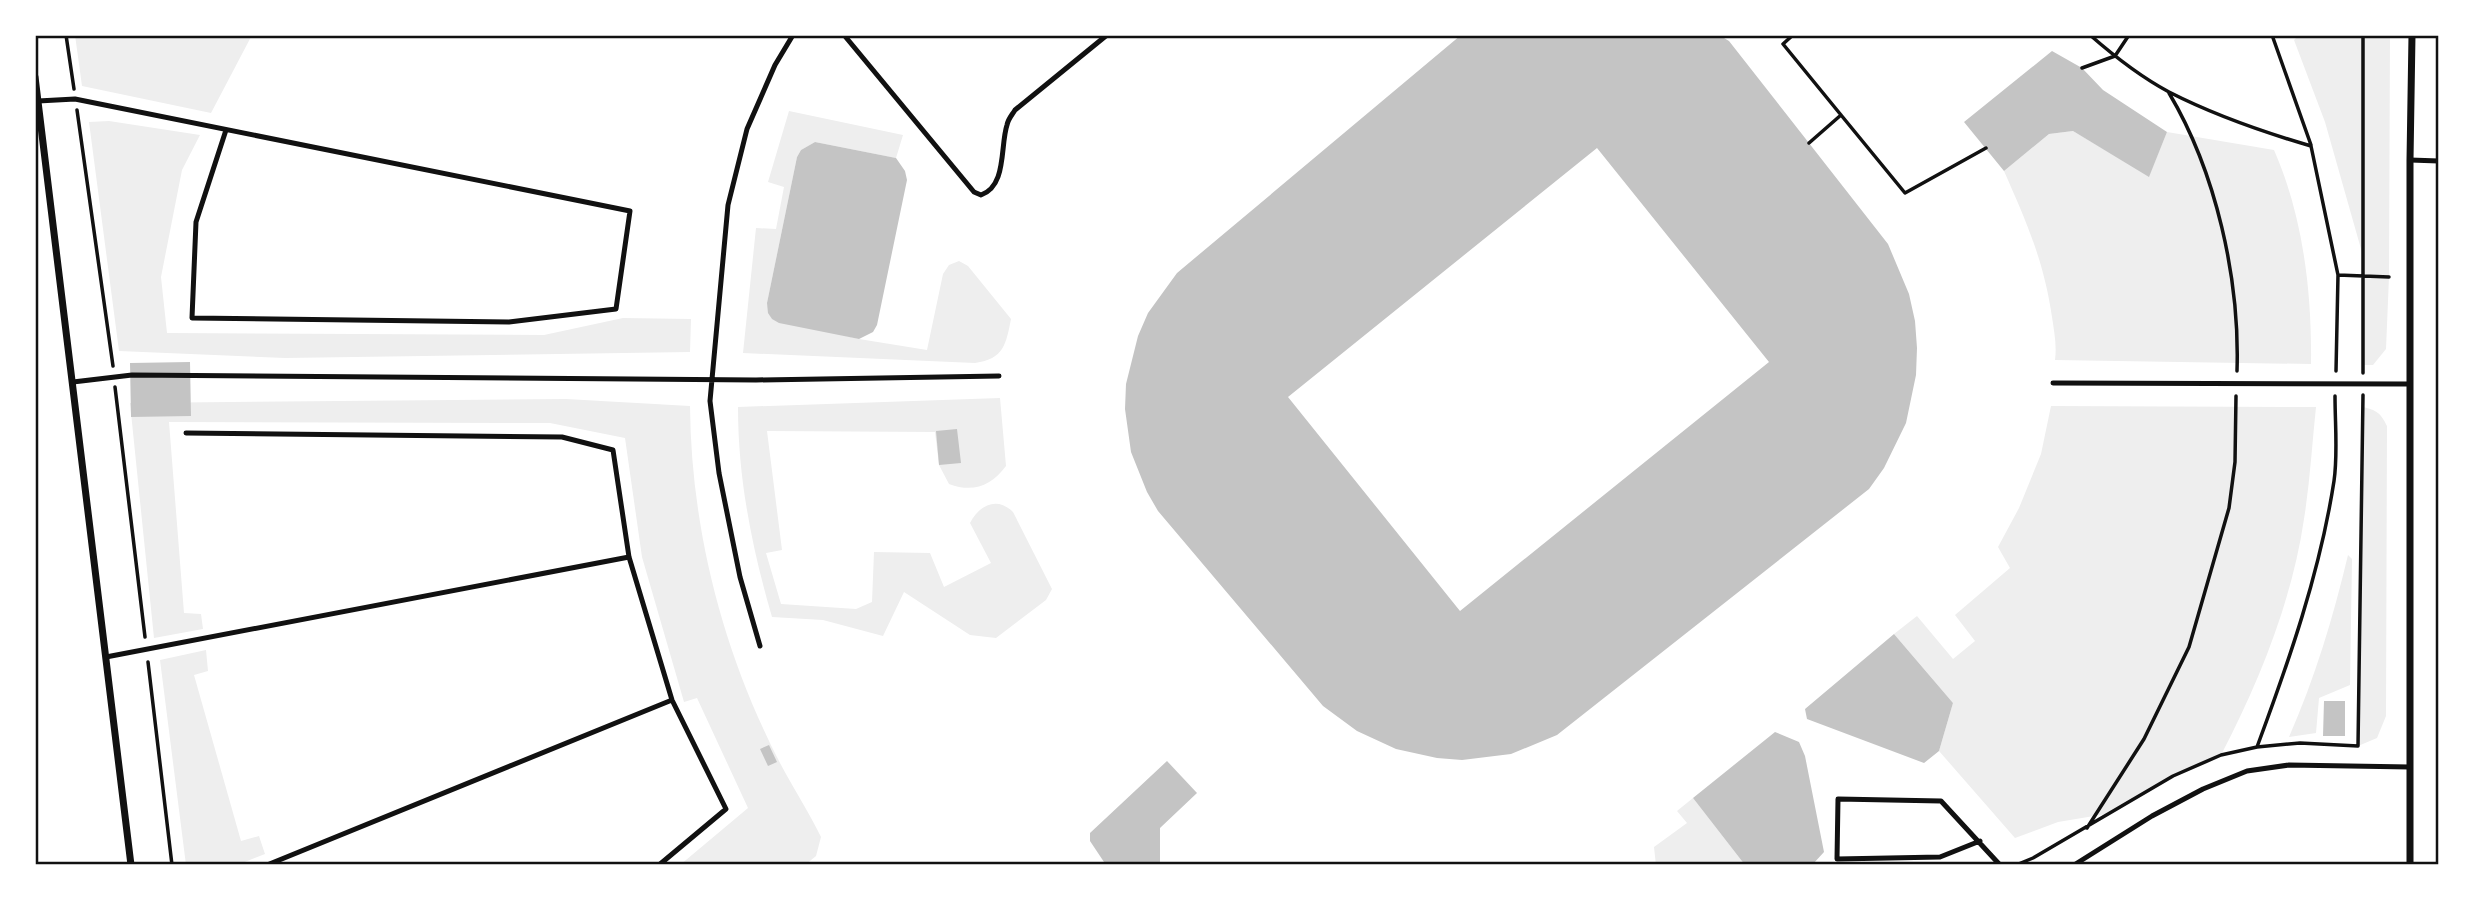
<svg xmlns="http://www.w3.org/2000/svg" width="2474" height="900" font-family="Manrope,sans-serif">
<rect width="100%" height="100%" fill="#fff"/>
<path fill="#eee" d="M75,35H252L211,113L82,86Z
M2299,35H2390L2389,277L2386,349L2373,365H2363V256L2325,122L2294,40Z
M789,111L903,135L896,158L815,142L801,150L797,157L767,303L772,319L859,339L927,350L943,274L949,265L959,261L968,266L1011,319C1006,344 1004,359 975,363L743,353L756,228L776,229L784,187L768,182Z
M109,121L200,135L182,170L161,277L167,333L544,335L623,318L691,319L690,352L285,358L119,351L89,122Z
M2073,131L2149,176L2167,132L2274,150C2303,216 2312,292 2311,364L2055,360C2057,345 2054,331 2052,317C2044,261 2026,221 2004,171L2049,134Z
M1000,398L1006,466C991,486 973,493 949,484L939,465L935,432L767,431L782,550L766,553L781,604L856,609L872,602L874,552L930,553L944,587L991,563L970,523C979,505 997,496 1013,512L1052,589L1046,600L996,638L970,635L904,592L883,636L823,620L772,617C752,548 738,479 738,407Z
M566,399L690,406C691,529 723,653 780,763C793,788 809,812 821,837L816,856L805,865H680L748,808L697,698L684,702L642,557L625,438L550,423L169,422L184,613L201,614L203,629L154,638L130,403Z
M2051,406L2316,407C2312,444 2310,482 2304,519C2292,601 2259,682 2221,755L2173,776L2112,813L2058,822L2015,838L1939,751L1953,703L1894,634L1917,616L1953,659L1975,641L1955,615L2010,568L1998,547L2019,508L2041,454Z
M2363,407C2376,410 2381,413 2387,426L2386,716L2377,738L2358,746Z
M2348,555L2352,559L2350,685L2319,698L2316,733L2289,737C2315,678 2333,618 2348,555Z
M206,650L208,671L194,675L241,841L259,836L265,854L237,865H186L160,660Z
M1693,798L1745,865H1656L1654,847L1687,823L1677,811Z"/>
<path fill="#c4c4c4" fill-rule="evenodd" d="M1461,35H1719L1729,41L1888,244L1909,294L1915,321L1917,348L1916,375L1906,423L1884,468L1869,489L1557,735L1511,754L1462,760L1437,758L1396,749L1357,731L1323,706L1158,511L1147,492L1131,452L1125,409L1126,384L1138,336L1148,313L1177,273ZM1597,148L1769,362L1460,611L1288,397Z
M2052,51L2082,68L2103,90L2167,132L2149,177L2073,131L2049,134L2004,171L1964,122Z
M815,142L896,158L905,171L907,180L877,325L873,332L859,339L779,323L772,319L768,313L767,303L797,157L801,150Z
M190,362L191,416L131,417L130,363Z
M957,429L961,463L939,465L936,431Z
M1894,634L1953,703L1939,751L1924,763L1807,719L1805,709Z
M2324,701H2345V736H2323Z
M1775,732L1799,742L1805,756L1824,852L1813,864L1745,865L1693,798Z
M769,745L777,762L768,766L760,749Z
M1167,761L1197,793L1160,828V865H1106L1090,841V833Z"/>
<g fill="none" stroke-linecap="round" stroke-linejoin="round">
<path stroke="#111" stroke-width="3.5" d="M66,35L74,89
M1793,35L1783,44L1841,115
M2090,35C2114,56 2141,77 2169,92C2214,115 2263,132 2311,146L2338,275L2336,371
M2272,35L2311,145
M2363,35V373
M2082,68L2115,56L2129,35
M2169,93C2216,172 2240,279 2237,371
M77,110L113,366
M1809,143L1841,115L1905,193L1986,148
M2338,275L2389,277
M115,387L145,637
M148,662L172,865
M2257,747C2289,661 2320,572 2334,481C2338,454 2335,424 2335,396
M2087,828L2144,739L2189,647L2229,508L2235,462L2236,396
M2016,865L2033,858L2173,776L2221,755L2257,747L2300,743L2358,746L2363,395"/>
<path stroke="#111" stroke-width="5" d="M844,35L974,192L981,195C1007,186 1000,146 1007,125C1008,119 1012,115 1015,110L1107,35
M38,101L75,99L630,211L616,309L509,322L192,318L196,222L226,130
M2410,160L2439,161
M73,382L132,375L756,380L999,376
M2053,383L2410,384
M186,433L562,437L613,450L629,557L672,700L726,809L659,865
M760,646L740,577L719,473L710,401L728,205L747,129L775,65L793,35
M106,657L629,557
M1980,841L1940,857L1837,859L1838,799L1941,801L2000,865
M267,865L672,700
M2074,865L2152,816L2203,789L2247,771L2289,765L2410,767"/>
<path stroke="#111" stroke-width="7" d="M35,77L131,865
M2410,865V160L2412,35"/>
</g>
<rect width="2474" height="900" fill="none" stroke="#ffffff" stroke-width="74"/>
<rect x="37" y="37" width="2400" height="826" fill="none" stroke="#111" stroke-width="2.5"/>
</svg>
